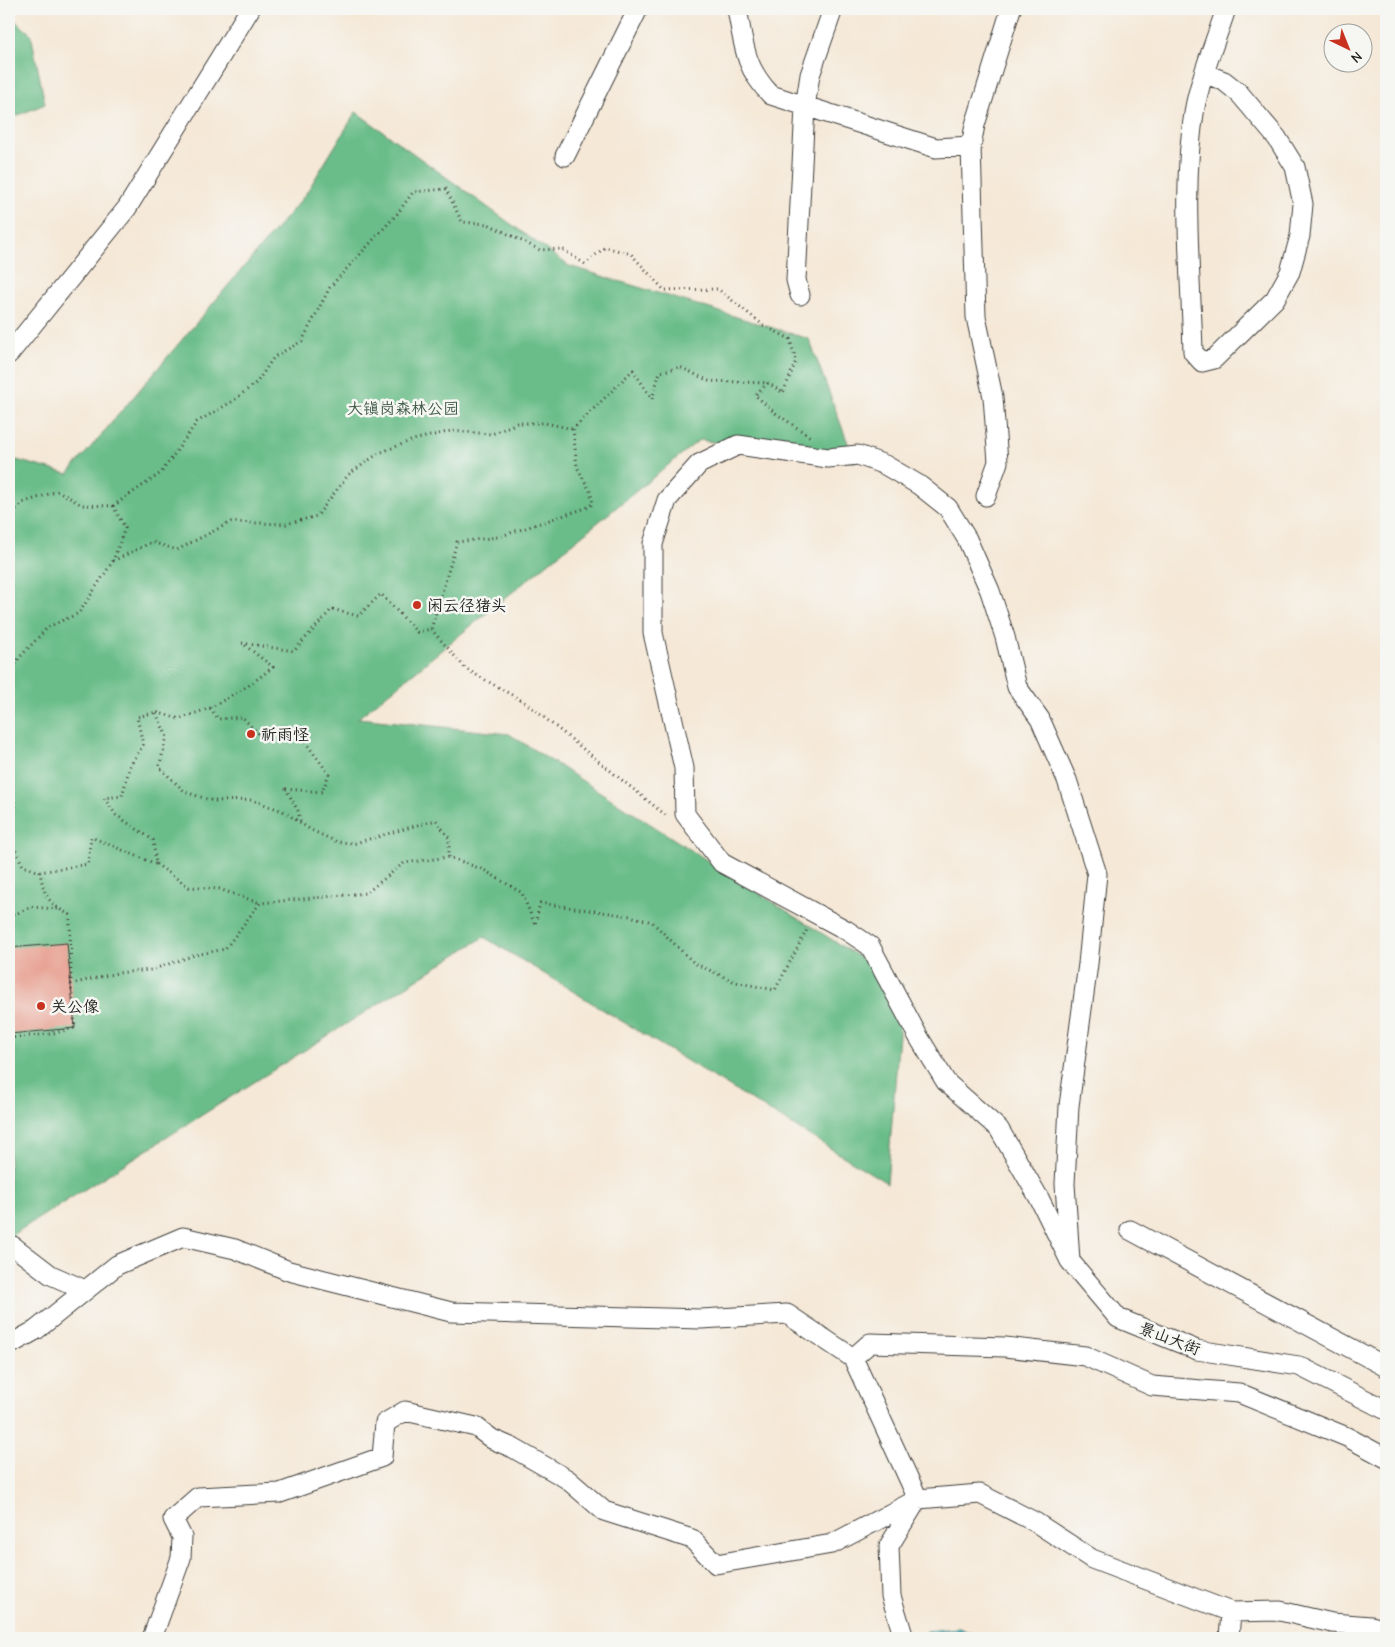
<svg xmlns="http://www.w3.org/2000/svg" width="1395" height="1647" font-family="'Comic Neue','LXGW WenKai TC',sans-serif">
<rect width="100%" height="100%" fill="#f6f6f2"/>
<filter id="ink" filterUnits="userSpaceOnUse"><feTurbulence type="fractalNoise" baseFrequency=".02" numOctaves="2"/><feDisplacementMap in="SourceGraphic" scale="10" xChannelSelector="R" yChannelSelector="G"/><feConvolveMatrix kernelMatrix="1 2 1 2 8 2 1 2 1" color-interpolation-filters="sRGB"/></filter>
<filter id="wash" filterUnits="userSpaceOnUse"><feTurbulence type="fractalNoise" baseFrequency=".0096" numOctaves="4" result="noise"/><feDisplacementMap in="SourceGraphic" scale="20" xChannelSelector="R" yChannelSelector="G"/><feGaussianBlur stdDeviation="1.12" result="paint"/><feColorMatrix in="noise" values="0 0 0 0 0 0 0 0 0 0 0 0 0 0 0 0 0 1.4 0 .05"/><feComposite in="paint" operator="in"/></filter>
<g filter="url(#wash)">
<rect width="100%" height="100%" fill="#f5e8d7"/>
<path fill="#6bbd89" stroke="#446c52" d="M9,16L31,34L45,104L9,119Z
M356,112L569,266L809,339L855,462L699,440L358,718L509,734L903,985L887,1183L484,937L9,1237V458L68,474L305,195Z"/>
<path fill="#46b5be" stroke="#31686d" d="M959,1628L983,1638H921L926,1631Z"/>
<g id="blocks">
<path fill="#e69888" d="M67,943L75,1028L9,1034V948Z"/>
</g>
</g>
<g filter="url(#ink)">
<use href="#blocks" fill-opacity="0" stroke="#3d3b38" stroke-width="1"/>
<g fill="none" stroke-linecap="round" stroke-linejoin="round">
<g stroke="#3d3b38" stroke-width="21">
<path id="street" d="M737,9C744,45 744,67 771,95L936,148L971,146
M1206,73V74L1224,81L1239,93L1277,138L1295,167L1303,204L1300,236L1290,272L1275,299L1214,359L1202,362L1193,352C1191,272 1181,187 1195,107C1201,75 1216,40 1226,9
M565,156L638,9
M800,295L796,280L805,107L810,75L833,9
M9,354L127,208L250,9
M986,496L998,462L993,397L976,317L971,146L975,125L1011,9
M1130,1230L1386,1367
M9,1246H13L51,1275L85,1290
M1070,1261L1065,1184L1069,1106L1088,964L1097,874L1067,780L1040,719L1017,687L1005,637L990,591L967,539L948,508L919,485L885,465L858,455L828,458L738,445L699,464L667,500L653,544V633L684,768L685,814L722,863L846,930L870,946L918,1036L946,1082L999,1129L1039,1198L1070,1261L1118,1318L1197,1350L1299,1366L1386,1410
M9,1345L36,1330L117,1265L183,1237L235,1249L289,1271L451,1312L701,1319L787,1314L853,1358L918,1499
M853,1358L870,1343L1005,1347L1085,1356L1152,1386L1239,1393L1347,1437L1386,1458
M152,1638L181,1558L182,1537L173,1519L198,1497L280,1493L382,1457L385,1423L405,1411L476,1427L492,1439L513,1448L567,1479L604,1511L692,1539L716,1564L832,1544L918,1499L980,1494L1035,1522L1092,1559L1231,1612L1280,1611L1332,1623L1371,1626L1386,1630
M904,1638L891,1596L889,1546L917,1500
M1229,1638L1231,1612"/>
</g>
<path stroke="#3d3b38" stroke-width="3" stroke-dasharray="1 4" stroke-linecap="butt" d="M113,506L161,473L197,422L233,401L257,382L274,357L302,341L330,287L397,214L413,192L446,189L462,222L488,224L540,250L562,249L585,264L605,247L631,254L664,290L718,289L763,325L790,339L796,361L783,393L768,383
M9,516L22,503L58,491L82,505L113,506L125,528L113,561L79,613L48,627L19,658L9,677
M113,561L152,542L177,550L231,522L286,524L317,516L348,475L379,453L413,440L451,431L492,434L517,423H545L573,429
M431,629L466,669L526,703L668,817
M210,708L218,719L242,717L258,733L294,727L329,774L322,792L286,789L298,811L301,823
M156,713L167,737L159,767L185,792L213,801L252,800L283,811L311,830L337,842L355,843L436,820L449,838V857
M9,782L16,808L9,834
M9,837L23,866L40,872
M156,864L189,887L219,889L260,903
M9,917L31,907L58,909
M71,984L117,973L151,970L195,955L225,949L260,903L366,893L404,863L449,857L484,870L522,893L535,925L540,903L630,916L652,922L694,963L735,982L775,990L808,928
M9,1038L50,1034L75,1028L71,984L70,915C48,904 44,895 40,872L88,864L91,837L156,864L153,840L116,815L104,798L122,796L130,766L143,745L137,717L156,712L179,719L210,708L251,684L273,667L242,643L294,651L332,609L358,616L381,594L417,632L431,629L457,542L498,537L589,507L593,503L590,491L577,467L573,429L633,370L652,399L660,372L680,367L709,381L768,383L755,395L774,412L812,438"/>
<use href="#street" stroke="#fff" stroke-width="19"/>
</g>
</g>
<g fill="#c8321e" stroke="#f6f6f2" stroke-width="2">
<circle cx="417" cy="605" r="5"/>
<circle cx="251" cy="734" r="5"/>
<circle cx="41" cy="1006" r="5"/>
</g>
<g text-anchor="middle" stroke-width="5" stroke-linejoin="round" paint-order="stroke">
<g font-size="16" fill="#3b5644" stroke="#f6f6f2">
<text x="403" y="414">大镇岗森林公园</text>
</g>
<g font-size="16" fill="#1c1c1c" stroke="#f6f6f2" text-anchor="start">
<text x="427" y="611">闲云径猪头</text>
<text x="261" y="740">祈雨怪</text>
<text x="51" y="1012">关公像</text>
</g>
<g font-size="16" fill="#1c1c1c" stroke="#f6f6f2">
<text transform="translate(1170 1338) rotate(21)" y="6">景山大街</text>
</g>
</g>
<rect width="1395" height="1647" fill="none" stroke="#f6f6f2" stroke-width="30"/>
<g transform="translate(1348 48) rotate(137)"><circle r="24" fill="#f6f6f2" stroke="#9f9f9c"/>
<path d="M0-4L9 19L0 12L-9 19Z" fill="#c8321e"/>
<text y="-8" font-size="14" font-weight="bold" text-anchor="middle" fill="#1c1c1c">N</text>
</g>
</svg>
